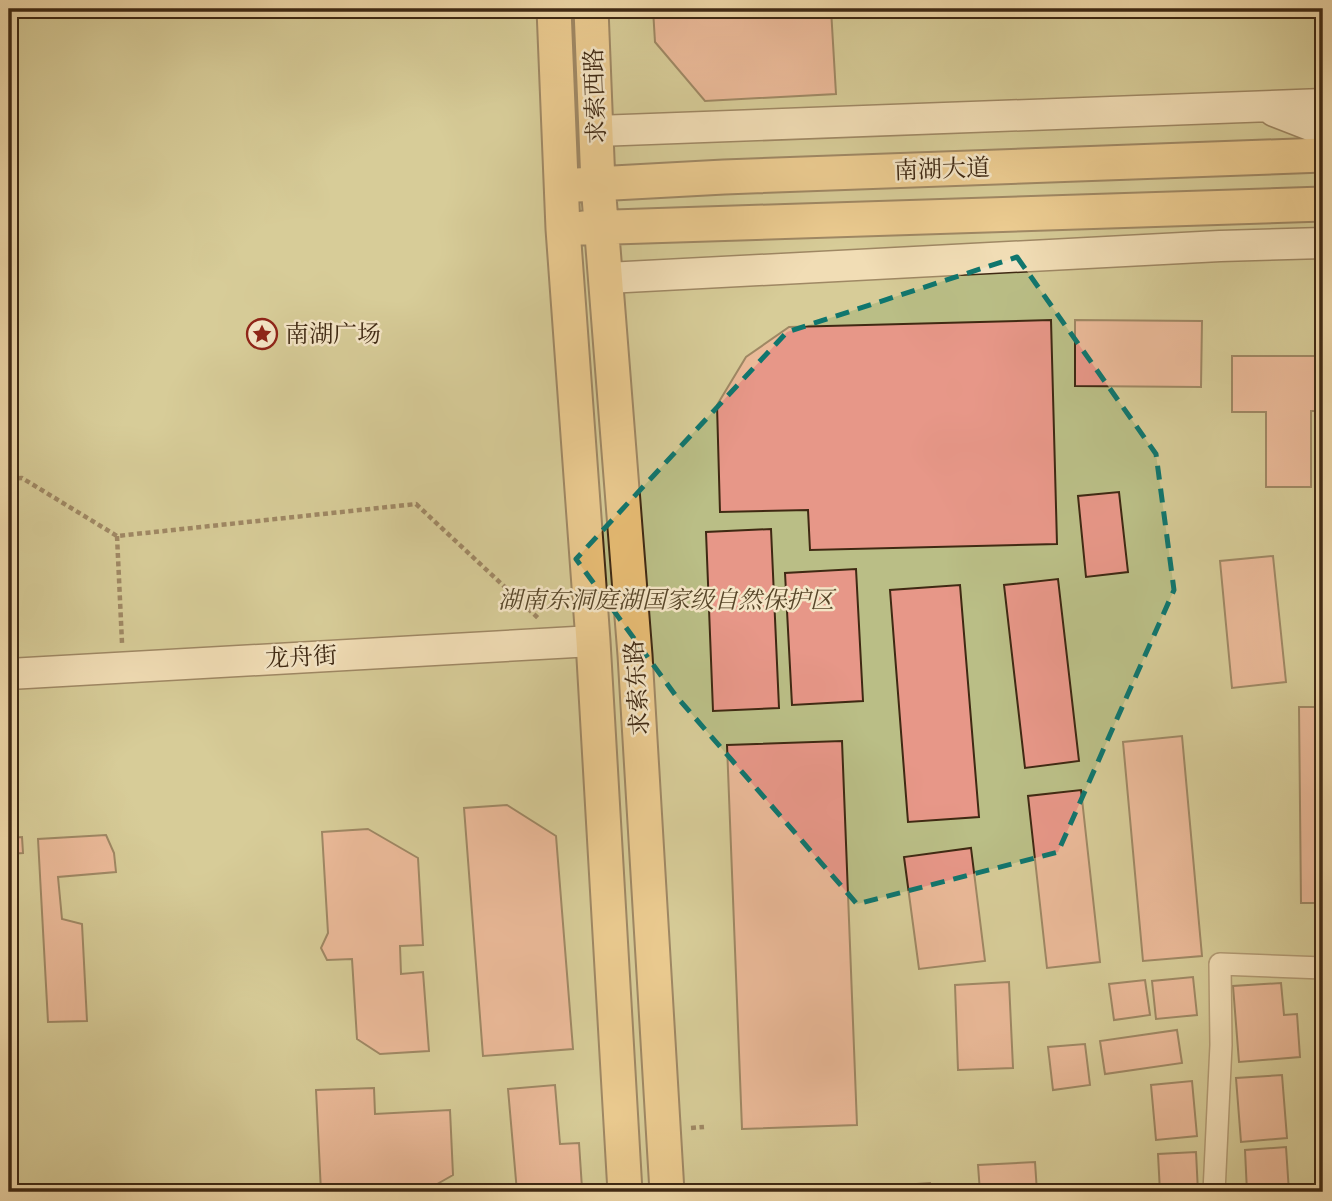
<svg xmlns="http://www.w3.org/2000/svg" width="1332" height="1201" font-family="'Gentium Book Plus','Noto Serif SC',serif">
<rect width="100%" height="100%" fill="#eed7a8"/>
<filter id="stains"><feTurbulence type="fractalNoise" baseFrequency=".00286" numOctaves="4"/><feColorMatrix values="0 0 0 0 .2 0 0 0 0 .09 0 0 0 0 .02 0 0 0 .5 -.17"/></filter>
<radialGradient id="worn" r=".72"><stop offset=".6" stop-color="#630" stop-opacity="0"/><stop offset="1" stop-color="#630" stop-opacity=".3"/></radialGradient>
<path fill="#babe86" stroke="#7c744c" stroke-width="2" d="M9,9H1323V1192H9Z"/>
<path fill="#e79788" stroke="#3f2913" stroke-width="2" d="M653,9H729V11L831,9L836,94L705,101L655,42Z
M1051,320L1057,544L810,550L808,510L720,512L717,405L746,357L789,327Z
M1075,320L1202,321L1201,387L1075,386Z
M1232,356H1323V411H1311V487H1266V412H1232Z
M1119,492L1128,572L1086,577L1078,496Z
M771,529L779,708L713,711L706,532Z
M1323,547V677H1320L1316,548Z
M1273,556L1286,682L1232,688L1220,561Z
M856,569L863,701L792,705L785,573Z
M1058,579L1079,761L1025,768L1004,585Z
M960,585L979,817L908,822L890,590Z
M1299,707H1323V903H1301Z
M1182,736L1202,956L1143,961L1123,742Z
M842,741L857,1125L742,1129L727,745Z
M1081,790L1100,962L1047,968L1028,796Z
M507,805L556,836L573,1049L483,1056L464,808Z
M368,829L418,858L423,945L400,946L401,974L423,972L429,1051L380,1054L357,1039L352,959L327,960L321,948L328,933L322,832Z
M106,835L114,853L116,872L58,877L62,919L82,924L87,1021L48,1022L38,839Z
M22,837L23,853L9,854V838Z
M971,848L985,961L919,969L904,857Z
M1193,977L1197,1015L1156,1019L1152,981Z
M1145,980L1150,1015L1114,1020L1109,984Z
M1009,982L1013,1068L958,1070L955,985Z
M1281,983L1284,1015L1297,1014L1300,1057L1239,1062L1233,986Z
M1177,1030L1182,1063L1105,1074L1100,1041Z
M1085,1044L1090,1085L1053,1090L1048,1047Z
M1282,1075L1287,1138L1241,1142L1236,1078Z
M1192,1081L1197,1136L1156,1140L1151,1085Z
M555,1085L560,1144L579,1143L582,1188L579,1192H517L508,1089Z
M374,1088L375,1114L450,1110L453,1175L423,1192H321L316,1090Z
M1286,1147L1289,1192H1247L1245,1150Z
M1196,1152L1198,1192H1160L1158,1154Z
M1035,1162L1037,1192H980L978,1165Z
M930,1183L931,1192H888V1186Z"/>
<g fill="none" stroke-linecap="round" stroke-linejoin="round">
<g stroke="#6b5438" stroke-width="24">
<path id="street" d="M1214,1192L1221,1045L1220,964L1323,968"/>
</g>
<g stroke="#3f2913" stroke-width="33">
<path id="secondary" d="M1274,111L1323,130
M597,131L1323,104
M607,278L1220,246L1323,243
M9,674L593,641"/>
</g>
<g stroke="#3f2913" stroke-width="37">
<path id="primary" d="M554,9L563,229L593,641L625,1192
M591,9L598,184L635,655L667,1192
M577,185L724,177L1323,155
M583,228L1323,204"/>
</g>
<path stroke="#3f2913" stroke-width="4.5" stroke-dasharray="5 3.5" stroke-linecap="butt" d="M9,44L15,9
M9,479L22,478L117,536L416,504L538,618
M117,536L122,643
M691,1128L704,1127"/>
<use href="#street" stroke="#f4e5c6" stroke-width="21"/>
<use href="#secondary" stroke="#f4e5c6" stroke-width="30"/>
<use href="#primary" stroke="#e7bc74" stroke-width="33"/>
</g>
<path d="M0 0H1332V1201H0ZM1017,257L1156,454L1174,590L1058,852L857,904L676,696L576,559L787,332Z" fill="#eed7a8" fill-opacity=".55" fill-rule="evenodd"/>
<path fill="none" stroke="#0f766e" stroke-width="5" stroke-dasharray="14 9" stroke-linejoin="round" d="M1017,257L1156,454L1174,590L1058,852L857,904L676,696L576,559L787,332Z"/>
<defs>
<g id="sight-ring" transform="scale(1.575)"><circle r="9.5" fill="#f4e5c6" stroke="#8f2418" stroke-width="1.5"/><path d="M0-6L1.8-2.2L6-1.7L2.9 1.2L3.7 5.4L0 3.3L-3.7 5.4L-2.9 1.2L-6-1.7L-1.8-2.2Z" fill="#8f2418"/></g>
</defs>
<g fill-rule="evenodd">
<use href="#sight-ring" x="262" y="334"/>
</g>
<g text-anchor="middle" stroke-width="5" stroke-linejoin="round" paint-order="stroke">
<g font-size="24" fill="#3f2913" stroke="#f4e5c6">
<text transform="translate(595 96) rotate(-92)" y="8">求索西路</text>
<text transform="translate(942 169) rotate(-2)" y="8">南湖大道</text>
<text transform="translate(301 657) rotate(-3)" y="8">龙舟街</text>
<text transform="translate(637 688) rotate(-94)" y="8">求索东路</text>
</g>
<g font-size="24" fill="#3f2913" stroke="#f4e5c6" text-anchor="start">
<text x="285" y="342">南湖广场</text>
</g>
<g font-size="24" font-style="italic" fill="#58472a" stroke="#f4e5c6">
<text x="666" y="608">湖南东洞庭湖国家级自然保护区</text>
</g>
</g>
<rect width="1332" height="1201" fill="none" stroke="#eed7a8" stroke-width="35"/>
<rect x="10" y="10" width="1311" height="1180" fill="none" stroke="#3f2913" stroke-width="3.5"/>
<rect x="18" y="18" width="1297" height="1166" fill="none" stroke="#3f2913" stroke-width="2"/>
<rect width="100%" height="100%" filter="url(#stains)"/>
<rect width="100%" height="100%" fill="url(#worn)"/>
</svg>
